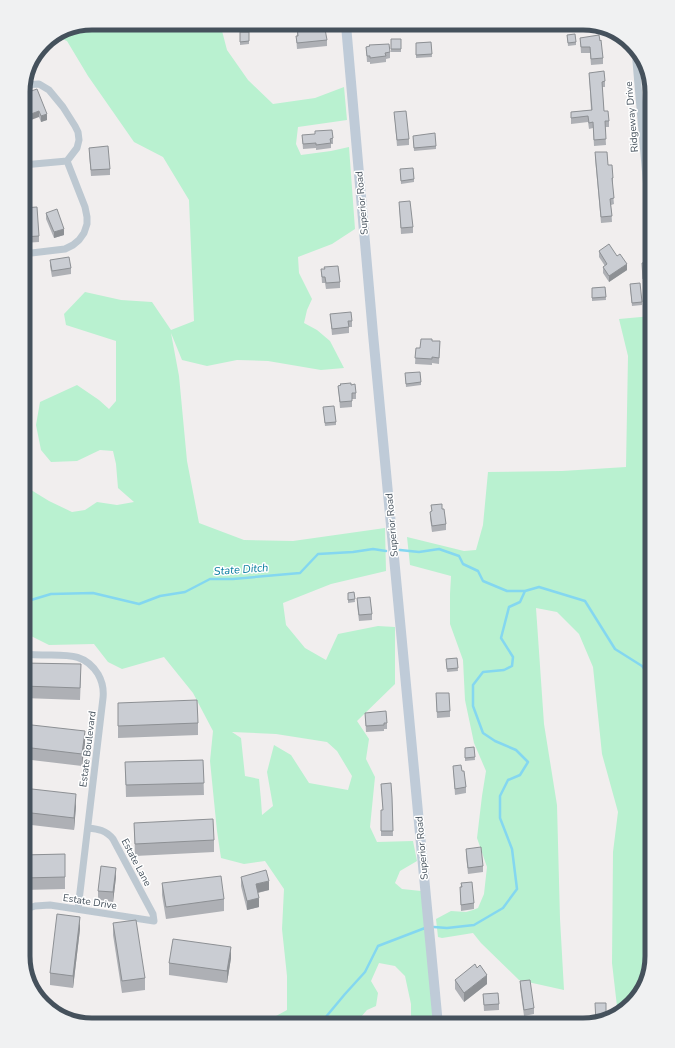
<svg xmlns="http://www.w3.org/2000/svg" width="675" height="1048" font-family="'Nunito Sans',sans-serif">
<rect width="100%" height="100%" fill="#f1eeee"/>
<path fill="#b9f1d0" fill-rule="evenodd" d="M221,27L227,50L248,80L273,104L315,98L344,87L347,120L298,127L296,144L301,155L331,151L349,147L355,229L332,244L298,257L299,273L312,299L307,310L304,323L317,330L330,341L344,368L321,370L268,361L237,360L207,366L182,360L171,333L179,376L187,461L199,523L244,540L293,541L385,528L386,571L331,584L283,603L286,625L305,648L326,660L338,634L378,626L395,627V684L357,721L369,739L366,759L375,777L370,827L377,842L413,841L417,861L400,871L395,883L402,889L421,891L434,1025H411V1004L405,976L395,966L379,963L371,981L378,993L376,1006L367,1010L354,1025H264L265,1022L287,1010V976L282,929L284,889L265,861L244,864L221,858L217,831L210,761L213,731L193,693L164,657L122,669L108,662L94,644L49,645L23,632V485L49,501L72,512L85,510L97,502L117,505L134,502L118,488L116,464L113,451L100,450L77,461L51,462L41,450L36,425L40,402L77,385L99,400L109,409L116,401V341L66,325L64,314L85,292L121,300L152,302L171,330L194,321L189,200L163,157L134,142L88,76L67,41L54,36L66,28ZM232,732L276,734L327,742L337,751L352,776L348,790L309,783L291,755L274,745L267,772L273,806L262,815L261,800L259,779L245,776L241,738Z
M652,316V957L643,991L618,1015L612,963L613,852L618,812L602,754L593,667L579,634L557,612L536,608L544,724L557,805L560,919L564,990L519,980L481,943L473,933L442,938L438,937L436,919L451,911L466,912L473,910L478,908L484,894L487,867L477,838L482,796L486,771L474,743L465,700L463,660L450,624V594L451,576L410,565L407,537L464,551L476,550L483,525L488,472L562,471L626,467L628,356L619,319Z"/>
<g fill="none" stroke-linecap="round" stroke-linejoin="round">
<path stroke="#84d7f0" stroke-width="2.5" d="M400,550L419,552L439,549L459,556L463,564L478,571L483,581L507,591H525L539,587L585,601L615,649L642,666L652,679
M23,599L31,600L51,594L93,593L139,604L160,596L185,592L210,579H233L300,573L318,554L353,552L373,549L386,551
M434,927L447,928L474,925L503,908L517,889L512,849L500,818V796L508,780L520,775L528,762L516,750L495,741L483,733L473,706V685L483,672L504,670L512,666L513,657L501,638L509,607L520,602L525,591
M312,1025L325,1018L345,994L365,972L378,946L425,928"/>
<path stroke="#bdc8d1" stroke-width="7" d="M635,50L650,224L652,229
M23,165L67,161
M23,254L65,249L73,245L79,240L84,233L87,224V217L85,207L67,161L77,148L79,140L78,132L75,126L63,107L49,90L39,84L24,85
M23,654C32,655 42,655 51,655C71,655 86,655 98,674C102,681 104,689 103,698L78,909
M23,910L35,906L50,905L154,921L153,914L113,839C106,830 98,829 88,828"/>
<path stroke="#bfcbd8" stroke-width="10" d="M346,25L373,334L438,1025"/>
</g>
<path fill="#aeb0b5" d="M587,23H588L593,25H587Z
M297,26L327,40V46L297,49L296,36H297Z
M221,27H232V29L221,30Z
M240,32H249V44L240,45Z
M567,35L576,42V45L568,46Z
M580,38L600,41L603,58V64L591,65L590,53H581Z
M391,39H401V52H391Z
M431,42L432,57L416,58V43Z
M366,47L390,52V58L386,59V62L370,64V62H367Z
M589,73L605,81V87H602L604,111L609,121V127H605L606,145L594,146L593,128L589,129L588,122L571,124V112L591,110Z
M23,94L47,120L41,122L39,117Z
M394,112L409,139V145L397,146Z
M302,135L333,138V144H331V148L316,150V148L303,149Z
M413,136L436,146V149L414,151Z
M89,148L110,169V175L91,176L89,154Z
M595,152L608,165L613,178V184H612L614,204L611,205L612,222L601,223L595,158Z
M400,169L414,179V182L401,184Z
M399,202L413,227V233L401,234Z
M23,208L39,236V242L23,243Z
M46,213L64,235L54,238L46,219Z
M599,251L627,270L609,282L603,273V267L605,266L599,257Z
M50,260L71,268V274L52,277L50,266Z
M652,262V284L643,285L642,263Z
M321,269L340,282V288L326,289L325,283H322Z
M605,287L606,300L592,301V288Z
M630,287L642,302V305L632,306Z
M330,314L352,321V327H349V333L332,335Z
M432,341H440L439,364L432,363V365L415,364L416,348H420Z
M405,373L421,382V385L406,387Z
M341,385H351L356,393V399H352V407L340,408L338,386Z
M323,407L336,422V425L325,426Z
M431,505L442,509L446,524V530L432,532L430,518V512H432Z
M354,592L355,602L348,603V593Z
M357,598L372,614V620L359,621L357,604Z
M457,658L458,671L447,672L446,659Z
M23,663L81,676L80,700L23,698Z
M436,693L450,711V717L437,718Z
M118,703L198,723V735L118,738Z
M365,713L387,723V729H384V731L366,732Z
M23,724L85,743L82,766L23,759Z
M474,747L475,760L465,761V748Z
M203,760L204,795L126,797L125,762Z
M453,766L462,771L466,787V793L455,795Z
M381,784L392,797L393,836H381V810H383Z
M23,788L76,806L74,830L23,824Z
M134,823L214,840V852L135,856Z
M466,849L483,866V872L468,874L466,855Z
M65,854V889L23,890V855Z
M116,877L113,902L98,900V891Z
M241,877L269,890L258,893L259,907L247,910L241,886Z
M162,883L224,899V911L166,919L162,895Z
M461,883L474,903V909L461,911L460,887H461Z
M113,923L145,978V990L122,993L113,935Z
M80,929L73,988L50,985V973Z
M231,958L227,983L169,975V963Z
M455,980L487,984L464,1002L455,989Z
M520,981L534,1008V1014L524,1016L520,987Z
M483,994L499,1004V1010L484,1011Z"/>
<path fill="#8d9094" d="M39,111V117L23,123V117Z
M47,114V120L41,122V116Z
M64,229V235L54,238V232Z
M627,264V270L609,282V276Z
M85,731V743L82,766V754Z
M76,794V806L74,830V818Z
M116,868V877L113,902V892Z
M269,881V890L256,893V884Z
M259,898V907L247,910V901Z
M80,917V929L73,988V976Z
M231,947V958L227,983V971Z
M487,975V984L464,1002V993Z"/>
<path fill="#cacdd3" stroke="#8d9094" d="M297,26H308V31L325,29L327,40L297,43L296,36H298Z
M240,32H249V41L240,42Z
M575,34L576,42L568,43L567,35Z
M599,35L600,41L601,40L603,58L591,59L590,47H581L580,38Z
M391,39H401V49H391Z
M431,42L432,54L416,55V43Z
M389,44L390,52L385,53L386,56L370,58V56H367L366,47L370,46L369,45Z
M604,71L605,81L602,82L604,111H608L609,121H605L606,139L594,140L593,122L589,123L588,116L571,118V112L592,110L589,73Z
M37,89L47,114L41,116L39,111L23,117V94Z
M406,111L409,139L397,140L394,112Z
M332,130L333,138L330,139L331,143L316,145V143L303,144L302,135L315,134V131Z
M435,133L436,146L414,148L413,136Z
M108,146L110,169L91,170L89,148Z
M595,152H607L608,165H612L613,178H612L614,198L610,199L612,216L601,217Z
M413,168L414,179L401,181L400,169Z
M410,201L413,227L401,228L399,202Z
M37,207L39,236L23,237V208Z
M57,209L64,229L54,232L46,213Z
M609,244L617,256L620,254L627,264L609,276L603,267L607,264L599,251Z
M69,257L71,268L52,271L50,260Z
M652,262V278L643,279L642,263Z
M338,266L340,282L326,283L325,277H322L321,269H325L324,267Z
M640,283L642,302L632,303L630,284Z
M605,287L606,297L592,298V288Z
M351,312L352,321H348L349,327L332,329L330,314Z
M421,339H432V341H440L439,358L432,357V359L415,358L416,348H420Z
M420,372L421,382L406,384L405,373Z
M351,383V385L355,384L356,393H352V401L340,402L338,386L341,385L340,384Z
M334,406L336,422L325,423L323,407Z
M442,504V509H444L446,524L432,526L430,512L432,511L431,505Z
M354,592L355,599L348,600V593Z
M370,597L372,614L359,615L357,598Z
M457,658L458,668L447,669L446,659Z
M23,663L81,664L80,688L23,686Z
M436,693H449L450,711L437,712Z
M197,700L198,723L118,726V703Z
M386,711L387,723H384V725L366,726L365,713Z
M23,724L85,731L82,754L23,747Z
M474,747L475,757L465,758V748Z
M203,760L204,783L126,785L125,762Z
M461,765L462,771H464L466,787L455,789L453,766Z
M391,783L392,797L393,831H381V810H383L381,784Z
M23,788L76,794L74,818L23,812Z
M213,819L214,840L135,844L134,823Z
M481,847L483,866L468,868L466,849Z
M65,854V877L23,878V855Z
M101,866L116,868L113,892L98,891Z
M266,870L269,881L256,884L259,898L247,901L241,877Z
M221,876L224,899L166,907L162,883Z
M472,882L474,903L461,905L460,887H462L461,883Z
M57,914L80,917L73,976L50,973Z
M136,920L145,978L122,981L113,923Z
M173,939L231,947L227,971L169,963Z
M475,964L477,968L480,965L487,975L464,993L455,980Z
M530,980L534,1008L524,1010L520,981Z
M498,993L499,1004L484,1005L483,994Z
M595,1003H606V1020L596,1022Z
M358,1017H369V1025H358Z
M551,1021H562V1025H551Z
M492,1023L493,1025H484V1024Z"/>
<g text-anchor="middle" stroke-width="3" stroke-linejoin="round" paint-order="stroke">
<g font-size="10" fill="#45515c" stroke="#fff">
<text transform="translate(631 117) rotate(-95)" y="4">Ridgeway Drive</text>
<text transform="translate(361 203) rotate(-95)" y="4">Superior Road</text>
<text transform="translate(391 525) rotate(-95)" y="4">Superior Road</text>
<text transform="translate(87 749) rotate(-83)" y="4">Estate Boulevard</text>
<text transform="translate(421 848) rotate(-95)" y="4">Superior Road</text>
<text transform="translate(137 862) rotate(62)" y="4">Estate Lane</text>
<text transform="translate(90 901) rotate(9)" y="4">Estate Drive</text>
</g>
<g font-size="11" font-style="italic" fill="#067b9f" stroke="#fff">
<text transform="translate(241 569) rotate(-4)" y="4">State Ditch</text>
</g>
</g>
<path d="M0 0H675V1048H0ZM92 30H583A62 62 0 0 1 645 92V956A62 62 0 0 1 583 1018H92A62 62 0 0 1 30 956V92A62 62 0 0 1 92 30Z" fill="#f0f1f2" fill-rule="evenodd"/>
<path fill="none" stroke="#45515c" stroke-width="5" d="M92 30H583A62 62 0 0 1 645 92V956A62 62 0 0 1 583 1018H92A62 62 0 0 1 30 956V92A62 62 0 0 1 92 30Z"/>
</svg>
